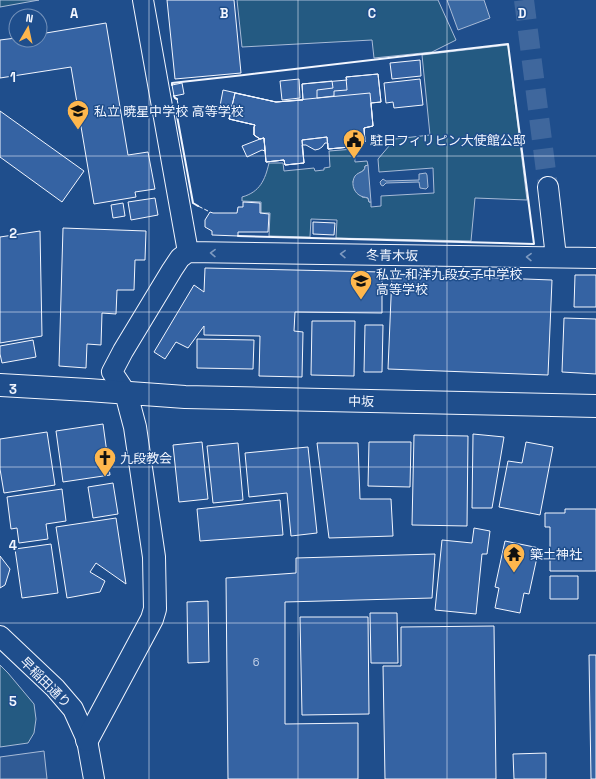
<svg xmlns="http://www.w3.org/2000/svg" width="596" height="779" font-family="'Space Grotesk','Noto Sans JP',sans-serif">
<rect width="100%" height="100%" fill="#1f4e8c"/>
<path fill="#245a82" stroke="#a8bbd7" d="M0,0H39L0,7Z
M237,0H438L456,40L432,52L374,58L372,40L242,47Z
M508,45L527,200L475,198L471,241L336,238L337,220L311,219L310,237L269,236L270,213H261V202L242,201V197C260,192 265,180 269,163H283L284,171L314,168L315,171L324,170V168L330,167L329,151L354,149L355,162L367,161L368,165L365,166C365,174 356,170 353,182L362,197L368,198L369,202H371V207L381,206V196L434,193L433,168L379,172L378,159L395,139L430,135L422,55Z
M0,665L8,673L34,704L36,719L34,733L28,743L0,747Z"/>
<path fill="#305b95" stroke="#a8bbd7" d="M44,751L47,779H0V757Z"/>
<path fill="#3b69a3" stroke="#a8bbd7" d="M447,0H484L490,18L458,30Z
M368,165L371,202H369L368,198C365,197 362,197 359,195C353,191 351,182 355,176C359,171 365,173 365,166Z
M426,173L427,175L428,187L426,189L420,188L419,182L386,183L383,186L381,185L380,182L383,179L386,181L419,180V174Z"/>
<path fill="#3563a3" stroke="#f2f6ff" d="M167,0H234L241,73L175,79Z
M106,23L128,155L148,152L155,189L135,192L136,197L94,204L71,67L0,78V40L16,38V40H40V34Z
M420,60L421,76L392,79L390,63Z
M378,74L381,102L371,103L373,126L364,128L365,142L350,143V147L328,149V143H325L322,147L319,149L315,150L306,145H302L304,163L285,165L284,160L266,162L264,138L260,139L254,135V127L255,125L229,119L232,109L220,106L223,90L276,102L303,100L302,84L347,80L346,77Z
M378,74L381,102L371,103L373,126L364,128L365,142L350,143V147L328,149L327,137L302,140L304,163L285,165L284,160L266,162L264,138L260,139L254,135V127L255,125L229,119L235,93L276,102L303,100L302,84L332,81L333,88L317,90V98L334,96V91L347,90L346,77Z
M299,79L300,98L282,100L280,81Z
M420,79L423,105L394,108L393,102L386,103L384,83Z
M182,83L184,94L174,96L172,85Z
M235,93L276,102L370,93L373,126L364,128L365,142L350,143V147L328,149L327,137L302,140L304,163L285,165L284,160L266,162L264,138L260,139L254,135V127L255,125L229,119Z
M0,111L84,171L62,202L0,157Z
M264,138L265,151L262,150L247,157L242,146L260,139Z
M155,198L158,215L131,220L128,202Z
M243,202L260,203V213L269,214L268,232H238V236L212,235V231L205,227V220L210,212L213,213H237L238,207H243Z
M123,203L125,216L113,218L111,205Z
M313,222L335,223L334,235L313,234Z
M63,228L146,231L145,260H135L134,290H117L116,314L102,313L101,345L87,344L86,368L59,366Z
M40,231L42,336L0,343V237Z
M205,268L382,272V313L295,312L294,331L303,332L302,377L259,376L260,336L204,335V326L188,348L176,342L165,359L154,352L194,285L204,292Z
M392,274L552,280L548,375L388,369Z
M575,275H596V307H574Z
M564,318L596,319V374L562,372Z
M312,321H355L354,376L311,375Z
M365,325H383L382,372H364Z
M197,339L254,340L253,369L197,368Z
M33,340L36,357L2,363L0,354V346Z
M103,424L110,475L63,482L56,431Z
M47,432L55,485L4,493L0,469V439Z
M473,434L504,437L492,508H472Z
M414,435L468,436L467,526L412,525Z
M202,442L208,499L179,502L173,445Z
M369,442H411L410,487L368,486Z
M526,442L553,447L540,515L499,507L508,461L522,463Z
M238,443L243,500L213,503L207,446Z
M317,443H358L360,499H391L393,536L329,538Z
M308,447L317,533L291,536L287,493L249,497L245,453Z
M113,483L118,514L93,518L88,487Z
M62,489L66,521L46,524L48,539L19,543L17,528L11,529L7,497Z
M280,500L283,535L200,541L197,509Z
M565,509H596V571H550V527H545V513H565Z
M116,518L126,584L96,563L90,572L105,581L100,592L67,598L56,527Z
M474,528L490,531L487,554H482L476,614L435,610L442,540L472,543Z
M505,541L539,548L529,594L524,593L520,613L495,608L499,588L495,587Z
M51,544L58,593L22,598L15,549Z
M435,554L432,598L285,602V724L358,723V779H228L226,578L296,573V558Z
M0,556L10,569L5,585L0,588Z
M550,576H578V599H550Z
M208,601L209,662L188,663L187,602Z
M370,613H397L398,663H371Z
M300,617H368L369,714L302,715Z
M494,626L496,779H385L383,666H401V627Z
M589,655H596V779H591Z
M546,753V779H514L513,754Z"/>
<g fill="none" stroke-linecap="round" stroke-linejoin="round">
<path stroke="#3f679d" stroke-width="20" stroke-dasharray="20 10" stroke-linecap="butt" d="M524,0L548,187"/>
<g stroke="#f2f6ff" stroke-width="22">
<path id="street" d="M548,187L556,257
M188,252L596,258
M126,393L112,372L123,351L172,270L180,258L188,252L143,0
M0,636L55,688L73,709L87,740L94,779"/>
</g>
<g stroke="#f2f6ff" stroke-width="24">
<path id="secondary" d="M0,385L88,390L185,397L596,406
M87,740L152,619L155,609L154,557L135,427L126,393"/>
</g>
<use href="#street" stroke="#1f4e8c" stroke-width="20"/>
<use href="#secondary" stroke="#1f4e8c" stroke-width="22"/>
<path stroke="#f2f6ff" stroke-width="1" stroke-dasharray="5 2" stroke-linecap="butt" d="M177,99L180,114
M198,206L208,211"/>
<path stroke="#f2f6ff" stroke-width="2" d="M172,85V83L244,75L508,44L534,244L238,236
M174,96L175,98L177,99
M180,114L177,116L193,203L198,206"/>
</g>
<defs><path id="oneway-chevron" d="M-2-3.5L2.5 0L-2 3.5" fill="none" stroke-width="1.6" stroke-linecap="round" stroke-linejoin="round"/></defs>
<g stroke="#7e9ac0">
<use href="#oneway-chevron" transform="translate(213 253) rotate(-179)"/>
<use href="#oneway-chevron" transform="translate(343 254) rotate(-179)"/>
<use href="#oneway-chevron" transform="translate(529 257) rotate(-179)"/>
</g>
<path fill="none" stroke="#f2f6ff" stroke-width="1" stroke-opacity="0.55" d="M149,0V779M298,0V779M447,0V779M0,156H596M0,312H596M0,467H596M0,623H596"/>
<defs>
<g id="school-pin" transform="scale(1.15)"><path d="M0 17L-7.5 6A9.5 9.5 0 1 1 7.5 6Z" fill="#ffb74d" stroke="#1f4e8c"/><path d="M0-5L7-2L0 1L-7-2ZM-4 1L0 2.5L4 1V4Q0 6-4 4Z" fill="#111"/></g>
<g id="civic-pin" transform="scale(1.15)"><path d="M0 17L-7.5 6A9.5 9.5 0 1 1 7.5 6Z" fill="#ffb74d" stroke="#1f4e8c"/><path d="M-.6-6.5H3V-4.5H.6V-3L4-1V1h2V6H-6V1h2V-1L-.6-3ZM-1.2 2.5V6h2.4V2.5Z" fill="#111"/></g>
<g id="church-pin" transform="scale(1.15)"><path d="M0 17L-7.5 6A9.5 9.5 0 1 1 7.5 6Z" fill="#ffb74d" stroke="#1f4e8c"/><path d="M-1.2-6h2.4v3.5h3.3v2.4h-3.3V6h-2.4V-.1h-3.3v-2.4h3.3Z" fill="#111"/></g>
<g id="temple-pin" transform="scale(1.15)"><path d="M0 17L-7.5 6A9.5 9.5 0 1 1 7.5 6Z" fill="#ffb74d" stroke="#1f4e8c"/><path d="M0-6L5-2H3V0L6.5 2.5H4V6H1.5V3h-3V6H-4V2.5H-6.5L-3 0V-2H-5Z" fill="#111"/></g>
</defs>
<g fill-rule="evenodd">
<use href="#school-pin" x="78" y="111"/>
<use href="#civic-pin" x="354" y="140"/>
<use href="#school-pin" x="361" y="281"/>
<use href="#church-pin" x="105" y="458"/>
<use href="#temple-pin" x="514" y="554"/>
</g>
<g text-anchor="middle" stroke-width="3" stroke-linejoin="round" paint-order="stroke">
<g font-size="11" fill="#c3d1e8">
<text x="256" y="666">6</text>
</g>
<g font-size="13" fill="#f2f6ff" stroke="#1f4e8c" text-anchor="start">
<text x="94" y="116">私立 暁星中学校 高等学校</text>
<text x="370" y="145">駐日フィリピン大使館公邸</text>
<text x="376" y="279">私立 和洋九段女子中学校<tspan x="376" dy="15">高等学校</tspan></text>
<text x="120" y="463">九段教会</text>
<text x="530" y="559">築土神社</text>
</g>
<g font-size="13" fill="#f2f6ff" stroke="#1f4e8c">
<text transform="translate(392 255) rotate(1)" y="5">冬青木坂</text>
<text transform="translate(361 401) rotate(1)" y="5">中坂</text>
<text transform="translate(46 682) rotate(45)" y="5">早稲田通り</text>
</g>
</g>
<g font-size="13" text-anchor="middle" font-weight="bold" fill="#f2f6ff" stroke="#1f4e8c" stroke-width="3" stroke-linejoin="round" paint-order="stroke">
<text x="74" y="18">A</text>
<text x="224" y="18">B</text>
<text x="372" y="18">C</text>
<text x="522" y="18">D</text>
<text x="13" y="82">1</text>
<text x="13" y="238">2</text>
<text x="13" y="394">3</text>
<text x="13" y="550">4</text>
<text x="13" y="706">5</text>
</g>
<g transform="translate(28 28) rotate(9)"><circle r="19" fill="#1f4e8c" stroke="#7391ba"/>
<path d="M0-3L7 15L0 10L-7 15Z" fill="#ffb74d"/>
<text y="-6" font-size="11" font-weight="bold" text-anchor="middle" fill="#f2f6ff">N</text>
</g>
</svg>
